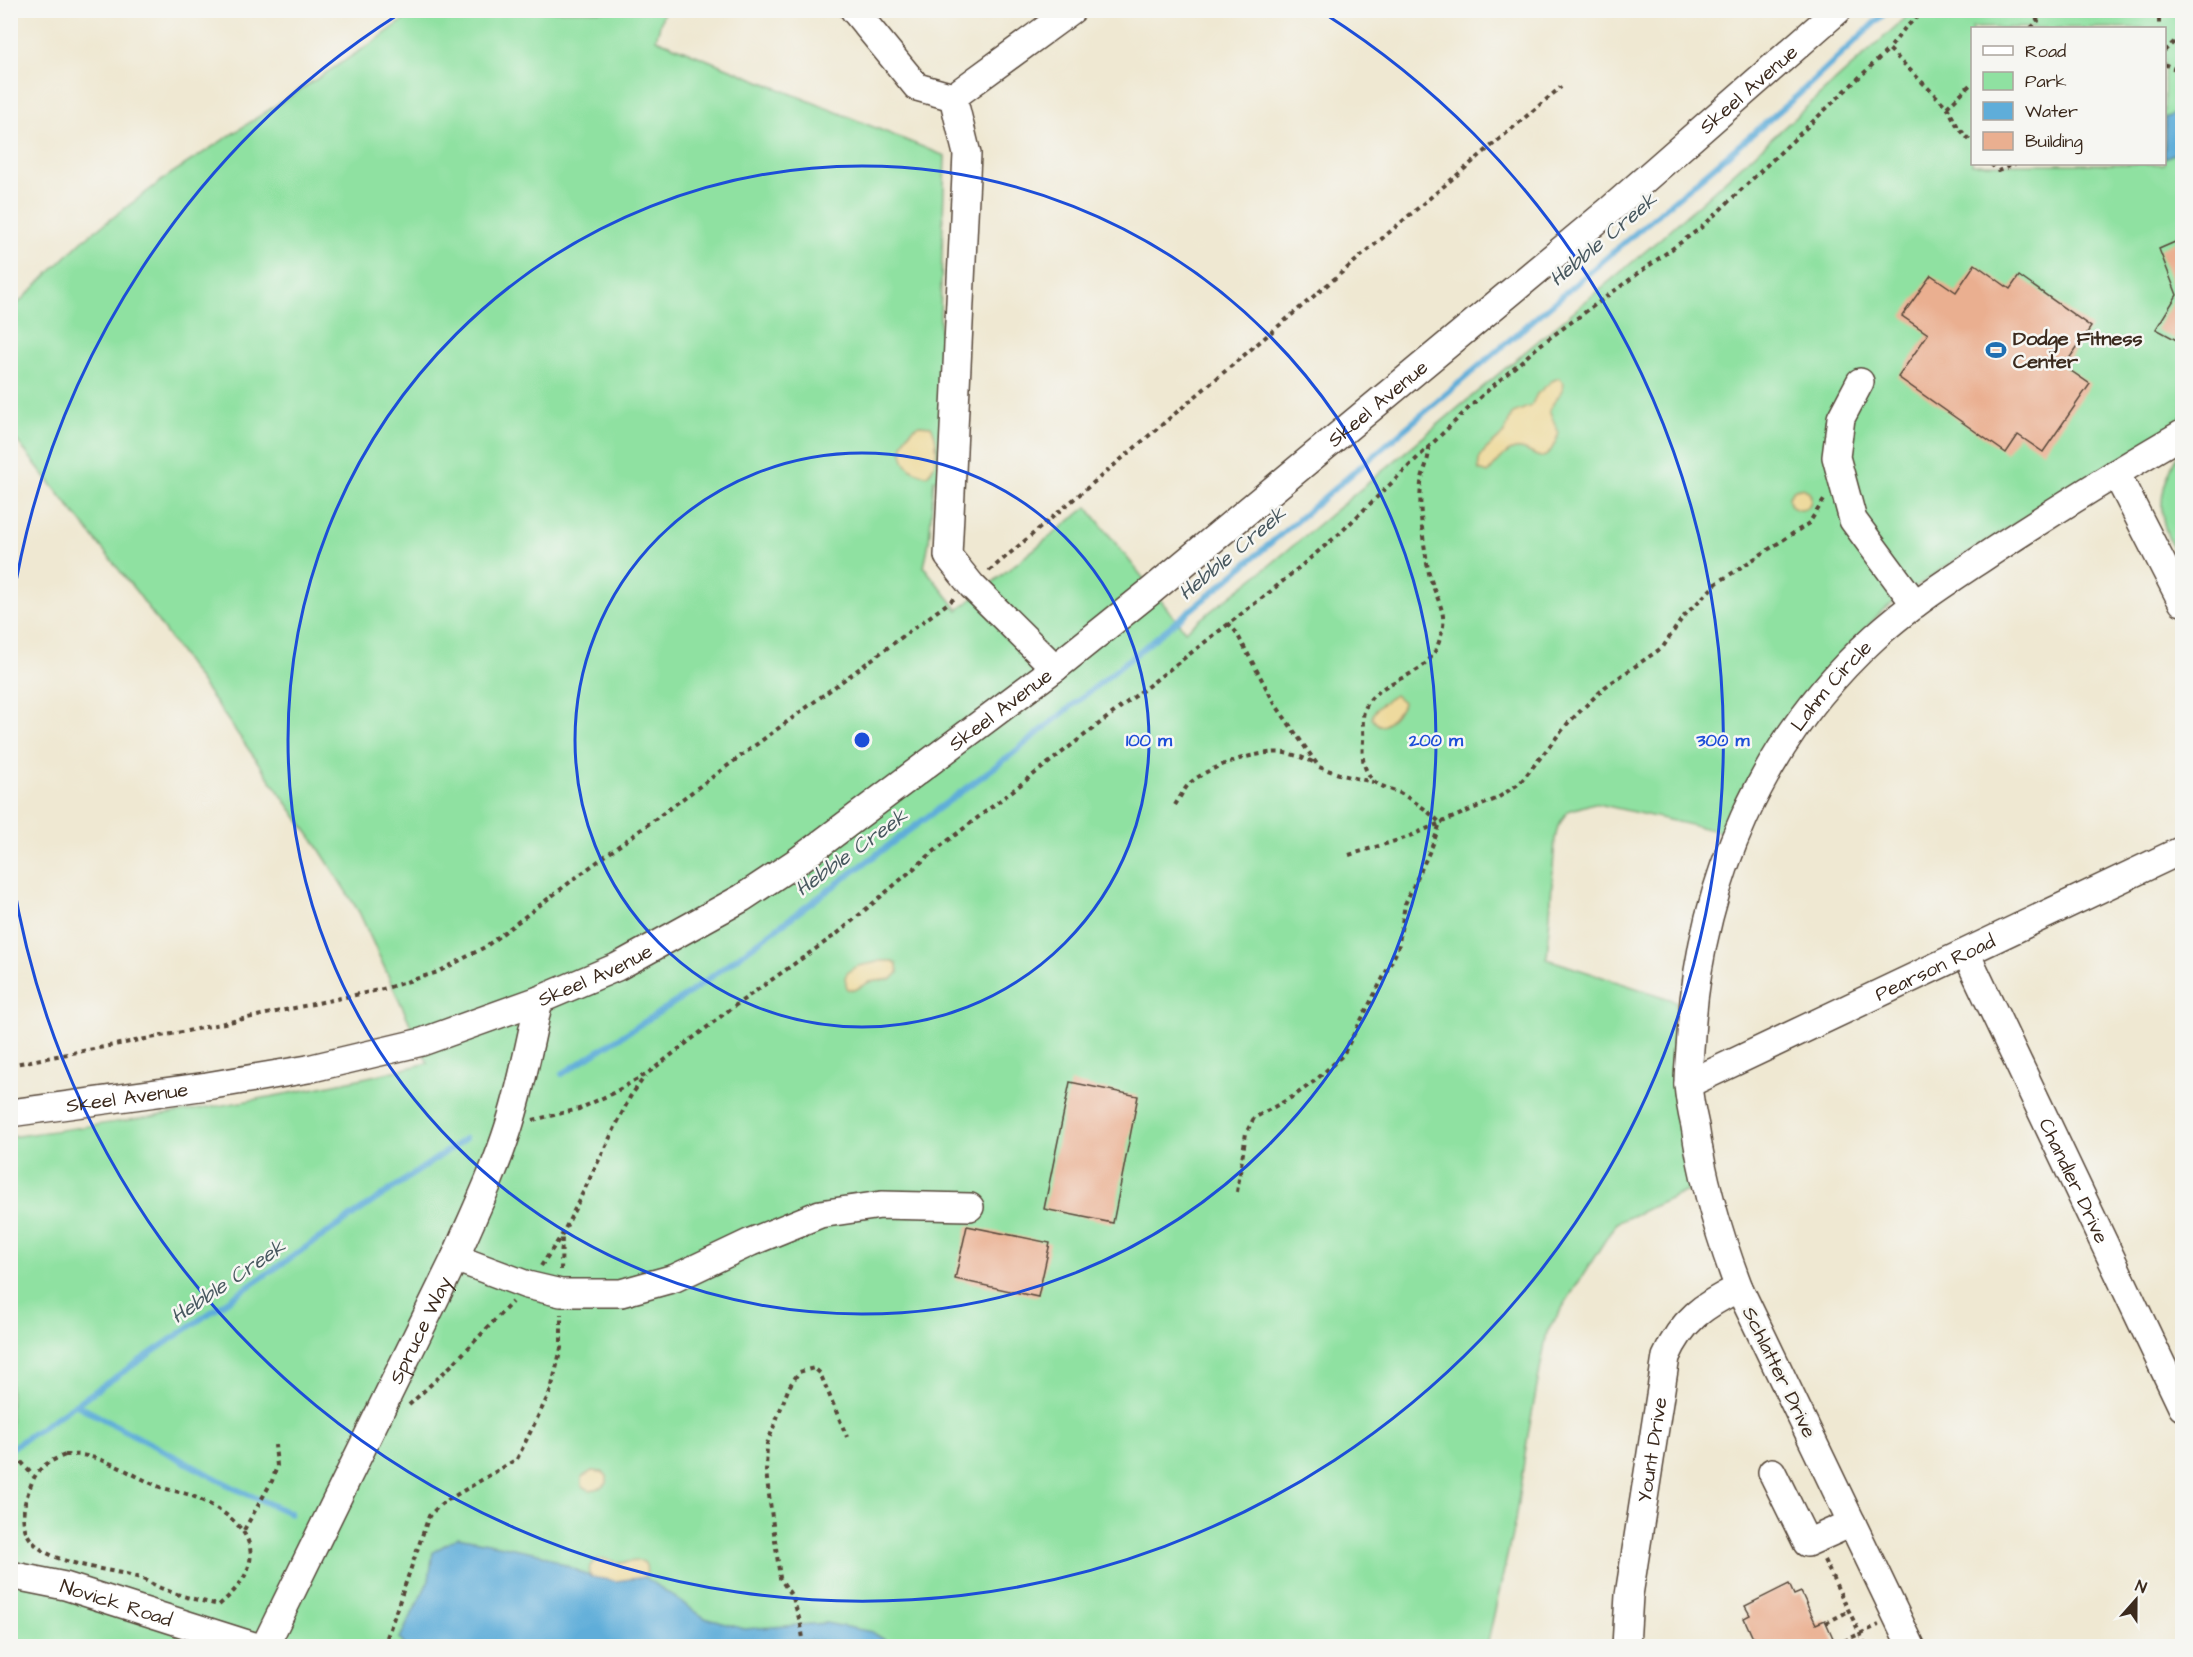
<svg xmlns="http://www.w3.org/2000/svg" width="2193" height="1657" font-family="'Architects Daughter',sans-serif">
<rect width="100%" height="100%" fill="#f6f6f2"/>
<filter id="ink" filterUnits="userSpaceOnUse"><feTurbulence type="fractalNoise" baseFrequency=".0167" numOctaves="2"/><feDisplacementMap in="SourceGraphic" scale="12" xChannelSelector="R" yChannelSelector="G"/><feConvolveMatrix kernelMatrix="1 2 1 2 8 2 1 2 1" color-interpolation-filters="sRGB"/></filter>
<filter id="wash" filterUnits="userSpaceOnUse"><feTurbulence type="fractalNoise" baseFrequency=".008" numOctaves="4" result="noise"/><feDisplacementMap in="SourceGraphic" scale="24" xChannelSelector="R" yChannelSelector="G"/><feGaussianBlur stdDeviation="1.35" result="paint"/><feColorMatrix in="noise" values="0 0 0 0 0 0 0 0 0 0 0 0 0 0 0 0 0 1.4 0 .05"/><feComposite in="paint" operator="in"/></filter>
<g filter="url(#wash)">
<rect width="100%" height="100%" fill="#efe8d2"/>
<path fill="#8fe1a1" stroke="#658660" stroke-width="1.5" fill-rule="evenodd" d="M416,11H664L656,39L945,156L940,317L943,481L934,480L929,542L924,567L958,610L1087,507L1185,631L1270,565L1660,239L1913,11H2182V422L1951,563L1883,610L1822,674L1786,716L1740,793L1721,832L1594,803L1568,811L1558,826L1555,839L1547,959L1676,1001L1677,1085L1692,1189L1616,1223L1547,1332L1528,1435L1515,1521L1487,1646H11L10,1137C151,1118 290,1097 428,1063L359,912L318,847L139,595L10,432L11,310L82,241L169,175L375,41ZM1972,28H2164V164H1972Z
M2182,449V571C2166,533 2152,509 2171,468C2174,461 2176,454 2182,449Z"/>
<path fill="#eeda9e" stroke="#94825e" stroke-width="1.5" d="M1559,378L1564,383C1562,396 1554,399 1549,411L1559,433C1542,480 1534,442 1512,450C1503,453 1495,466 1488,473L1479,470C1475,450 1496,445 1505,431C1508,426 1509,419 1513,413L1531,406L1537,394L1552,381Z
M919,425L931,426C938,439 940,465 927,475C897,471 894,439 919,425Z
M1789 499a11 11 0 1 1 22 0a11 11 0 1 1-22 0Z
M1395,695L1403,702C1402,709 1400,709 1395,715C1388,723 1382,733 1372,718C1375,706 1386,701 1395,695Z
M880,961H893L897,964L898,973L892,979L869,982L855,990L847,989L845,977C853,962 868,966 880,961Z
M592,1471L601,1472L607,1476V1483L603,1487L590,1490L582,1486V1477Z
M601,1559C608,1559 614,1562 620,1563C633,1563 650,1553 646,1576C633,1586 607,1581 592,1578L589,1573L590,1566L595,1560Z"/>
<path fill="#5fadd9" stroke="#4d6c7c" stroke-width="1.5" d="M2182,110V150L2165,158V118Z
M458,1537L538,1553L591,1577L616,1581L645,1577L705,1618L744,1629L826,1623L872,1632L894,1646H862L855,1643C815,1641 775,1637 736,1646H405L400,1638L429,1580L433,1552Z"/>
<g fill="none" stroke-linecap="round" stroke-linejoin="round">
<path stroke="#5fadd9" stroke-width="6" d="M562,1074L688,994L1011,755L1214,591L1797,96L1888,10
M75,1404L240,1491L290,1513
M10,1449L465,1139"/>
</g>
<g id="blocks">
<path fill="#eaaf90" d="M2182,239V343L2156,329L2177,295L2159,249Z
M1975,264L2010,289L2019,276L2091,327L2064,366L2090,384L2043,452L2018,435L2006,453L1898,377L1928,334L1902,316L1931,275L1956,292Z
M1070,1082L1138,1096L1113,1223L1044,1209Z
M967,1226L1050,1243L1038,1297L955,1279Z
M1789,1584L1794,1595L1801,1592L1816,1624L1825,1620L1837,1647H1757L1744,1618L1750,1615L1745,1606Z"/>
</g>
</g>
<g filter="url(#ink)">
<use href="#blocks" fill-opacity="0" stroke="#564639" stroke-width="1.5"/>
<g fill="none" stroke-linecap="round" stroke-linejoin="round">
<g stroke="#564639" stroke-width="30">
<g id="minor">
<path d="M854,10L917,87L953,97L1072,10"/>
<path d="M953,97L967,154L948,556L972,586L1055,668"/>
<path d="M1860,382L1841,418L1836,457L1853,520L1915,604"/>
<path d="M2116,473L2182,602"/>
<path id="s1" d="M1966,953L2182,1407"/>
<path id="s2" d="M1688,1084L2182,850"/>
<path id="s3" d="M10,1113L207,1086L308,1069L422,1042L539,1000L617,967L742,898L795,863L1055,668L1151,591L1611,209L1838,10"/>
<path d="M455,1258L527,1285L561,1293H621L675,1278L751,1242L820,1214L881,1205L970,1207"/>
<path d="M1772,1472L1807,1543L1852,1523"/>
<path id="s4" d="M10,1575L65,1586L254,1646"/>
<path id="s5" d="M265,1646L455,1258C474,1214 495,1171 509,1126C522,1085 530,1042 539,1000"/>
<path id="s6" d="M1626,1646L1629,1595L1666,1357C1682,1320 1704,1305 1739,1288"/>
<path id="s7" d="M1911,1646L1739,1288C1719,1235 1703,1183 1695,1126C1692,1113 1689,1098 1688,1084C1688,1068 1690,1051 1691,1035C1700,883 1762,740 1875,637C1911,604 1953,578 1993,551C2056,510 2118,471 2182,434"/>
</g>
</g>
<path stroke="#564639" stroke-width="4" stroke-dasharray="4.5 4.5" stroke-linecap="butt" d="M1925,10L1905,28L1889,49L1947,107L1958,127L1972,143
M2159,10V28
M2031,28L2038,21L2032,10
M2164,51L2182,35
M2164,64L2182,72
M1947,107L1972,83
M1991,164L1998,171L2015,164
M989,571L1561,87
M1228,623L1236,632L1275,704L1319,767L1342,775L1373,782
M1175,805C1179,799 1183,791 1188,785C1205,767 1261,749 1285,753C1296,755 1307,759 1317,764
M1349,855L1405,838L1440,823C1428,810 1415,802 1400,793C1391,789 1377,786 1372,779C1362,767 1362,756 1363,741C1364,731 1361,718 1365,709C1376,680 1416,680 1432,656C1437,650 1440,639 1442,631C1447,614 1437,599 1432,583C1429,575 1427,565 1426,556C1422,533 1419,507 1421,483C1423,471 1429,461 1429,448
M10,1065L187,1031L383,989L438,972L485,947L578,876L955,598
M533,1120L579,1109L613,1093L648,1073L733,1007L838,933L932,853L1271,591L1339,534L1477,400L1540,345L1702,227L1889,49
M1237,1192L1246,1133L1254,1118L1294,1096L1316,1080L1343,1055L1398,949L1405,904L1433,844L1440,823L1496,799L1520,783L1568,723L1605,687L1663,647L1683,617L1717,583L1809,523L1824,500
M541,1266L562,1235L630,1097L645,1076
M561,1270L562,1236
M409,1405L454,1363L512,1302
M10,1448L33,1476
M65,1455C72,1455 80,1454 87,1456C111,1461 133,1475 155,1485C166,1490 179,1491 190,1495C248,1519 277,1557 219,1605C202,1601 183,1597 166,1590C156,1587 147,1580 137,1577C95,1564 4,1566 27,1496C35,1471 40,1465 65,1455Z
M244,1530L272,1481L277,1466L275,1445
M1824,1560L1866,1646
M1826,1623L1849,1611
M1844,1641L1879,1625
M384,1646L429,1516L441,1504L517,1459L551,1390L561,1348V1314
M804,1646L801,1625L793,1598L780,1578L766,1472L767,1444L789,1387L799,1372L814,1368L820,1373L847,1437"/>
<use href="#minor" stroke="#fff" stroke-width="27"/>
</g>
</g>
<g fill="none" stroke="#1d4ed8" stroke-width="3">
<circle cx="862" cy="740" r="287"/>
<circle cx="862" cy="740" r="574"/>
<path d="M12 605A861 861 0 0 1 399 14M1325 14A861 861 0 1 1 12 875"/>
</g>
<defs>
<g id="stadium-bare" transform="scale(1.62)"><path d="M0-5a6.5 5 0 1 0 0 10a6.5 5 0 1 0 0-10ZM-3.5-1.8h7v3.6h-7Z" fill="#1f6fb2" stroke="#f6f6f2" stroke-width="2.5" paint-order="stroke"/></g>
</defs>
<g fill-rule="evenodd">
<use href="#stadium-bare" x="1996" y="350"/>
</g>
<g text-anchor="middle" stroke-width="5" stroke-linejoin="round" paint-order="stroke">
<g font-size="20" fill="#3b2a1e" stroke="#f6f6f2">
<text dy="7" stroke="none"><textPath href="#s3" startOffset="2062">Skeel Avenue</textPath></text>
<text dy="7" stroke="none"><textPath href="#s3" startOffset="1576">Skeel Avenue</textPath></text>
<text dy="7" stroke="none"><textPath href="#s7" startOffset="1041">Lahm Circle</textPath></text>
<text dy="7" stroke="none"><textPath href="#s3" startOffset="1090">Skeel Avenue</textPath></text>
<text dy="7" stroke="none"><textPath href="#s2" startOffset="273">Pearson Road</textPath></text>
<text dy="7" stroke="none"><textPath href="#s3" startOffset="604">Skeel Avenue</textPath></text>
<text dy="7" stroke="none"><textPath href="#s3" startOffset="118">Skeel Avenue</textPath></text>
<text dy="7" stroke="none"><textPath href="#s1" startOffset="252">Chandler Drive</textPath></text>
<text dy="7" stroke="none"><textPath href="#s5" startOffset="352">Spruce Way</textPath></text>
<text transform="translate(1780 1372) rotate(64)" y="7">Schlatter Drive</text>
<text dy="7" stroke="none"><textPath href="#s6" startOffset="198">Yount Drive</textPath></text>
<text dy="7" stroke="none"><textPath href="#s4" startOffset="110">Novick Road</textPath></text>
</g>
<g font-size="20" font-weight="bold" fill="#3b2a1e" stroke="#f6f6f2" text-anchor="start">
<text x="2013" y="345">Dodge Fitness<tspan x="2013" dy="23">Center</tspan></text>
</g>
<g font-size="21" font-style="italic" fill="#48585f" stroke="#f6f6f2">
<text transform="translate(1603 239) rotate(-40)" y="7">Hebble Creek</text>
<text transform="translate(1232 553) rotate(-40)" y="7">Hebble Creek</text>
<text transform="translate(851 852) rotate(-36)" y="7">Hebble Creek</text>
<text transform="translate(228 1281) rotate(-34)" y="7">Hebble Creek</text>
</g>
</g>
<circle cx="862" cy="740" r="9" fill="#1d4ed8" stroke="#f6f6f2" stroke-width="3"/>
<g font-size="18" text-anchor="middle" font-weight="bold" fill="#1d4ed8" stroke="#f6f6f2" stroke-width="5" stroke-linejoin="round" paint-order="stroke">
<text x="1149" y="746">100 m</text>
<text x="1436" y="746">200 m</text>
<text x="1723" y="746">300 m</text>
</g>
<rect width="2193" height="1657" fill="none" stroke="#f6f6f2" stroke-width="36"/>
<rect x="1971" y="27" width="195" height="138" fill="#f6f6f2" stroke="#aba49d" stroke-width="1.5"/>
<rect x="1983" y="46" width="30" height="9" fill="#ffffff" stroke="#aba49d" stroke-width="1.5"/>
<text x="2025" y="57" font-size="18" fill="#3b2a1e">Road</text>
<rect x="1983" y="72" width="30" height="18" fill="#8fe1a1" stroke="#aba49d" stroke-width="1.5"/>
<text x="2025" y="87" font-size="18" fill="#3b2a1e">Park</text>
<rect x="1983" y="102" width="30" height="18" fill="#5fadd9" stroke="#aba49d" stroke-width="1.5"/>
<text x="2025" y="117" font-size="18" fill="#3b2a1e">Water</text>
<rect x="1983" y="132" width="30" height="18" fill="#eaaf90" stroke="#aba49d" stroke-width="1.5"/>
<text x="2025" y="147" font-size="18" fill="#3b2a1e">Building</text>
<g transform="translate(2136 1600) rotate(21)" stroke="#f6f6f2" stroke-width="4.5" paint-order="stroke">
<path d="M0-4.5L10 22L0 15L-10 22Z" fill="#3b2a1e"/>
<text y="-9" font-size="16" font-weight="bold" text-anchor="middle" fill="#3b2a1e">N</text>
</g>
</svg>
